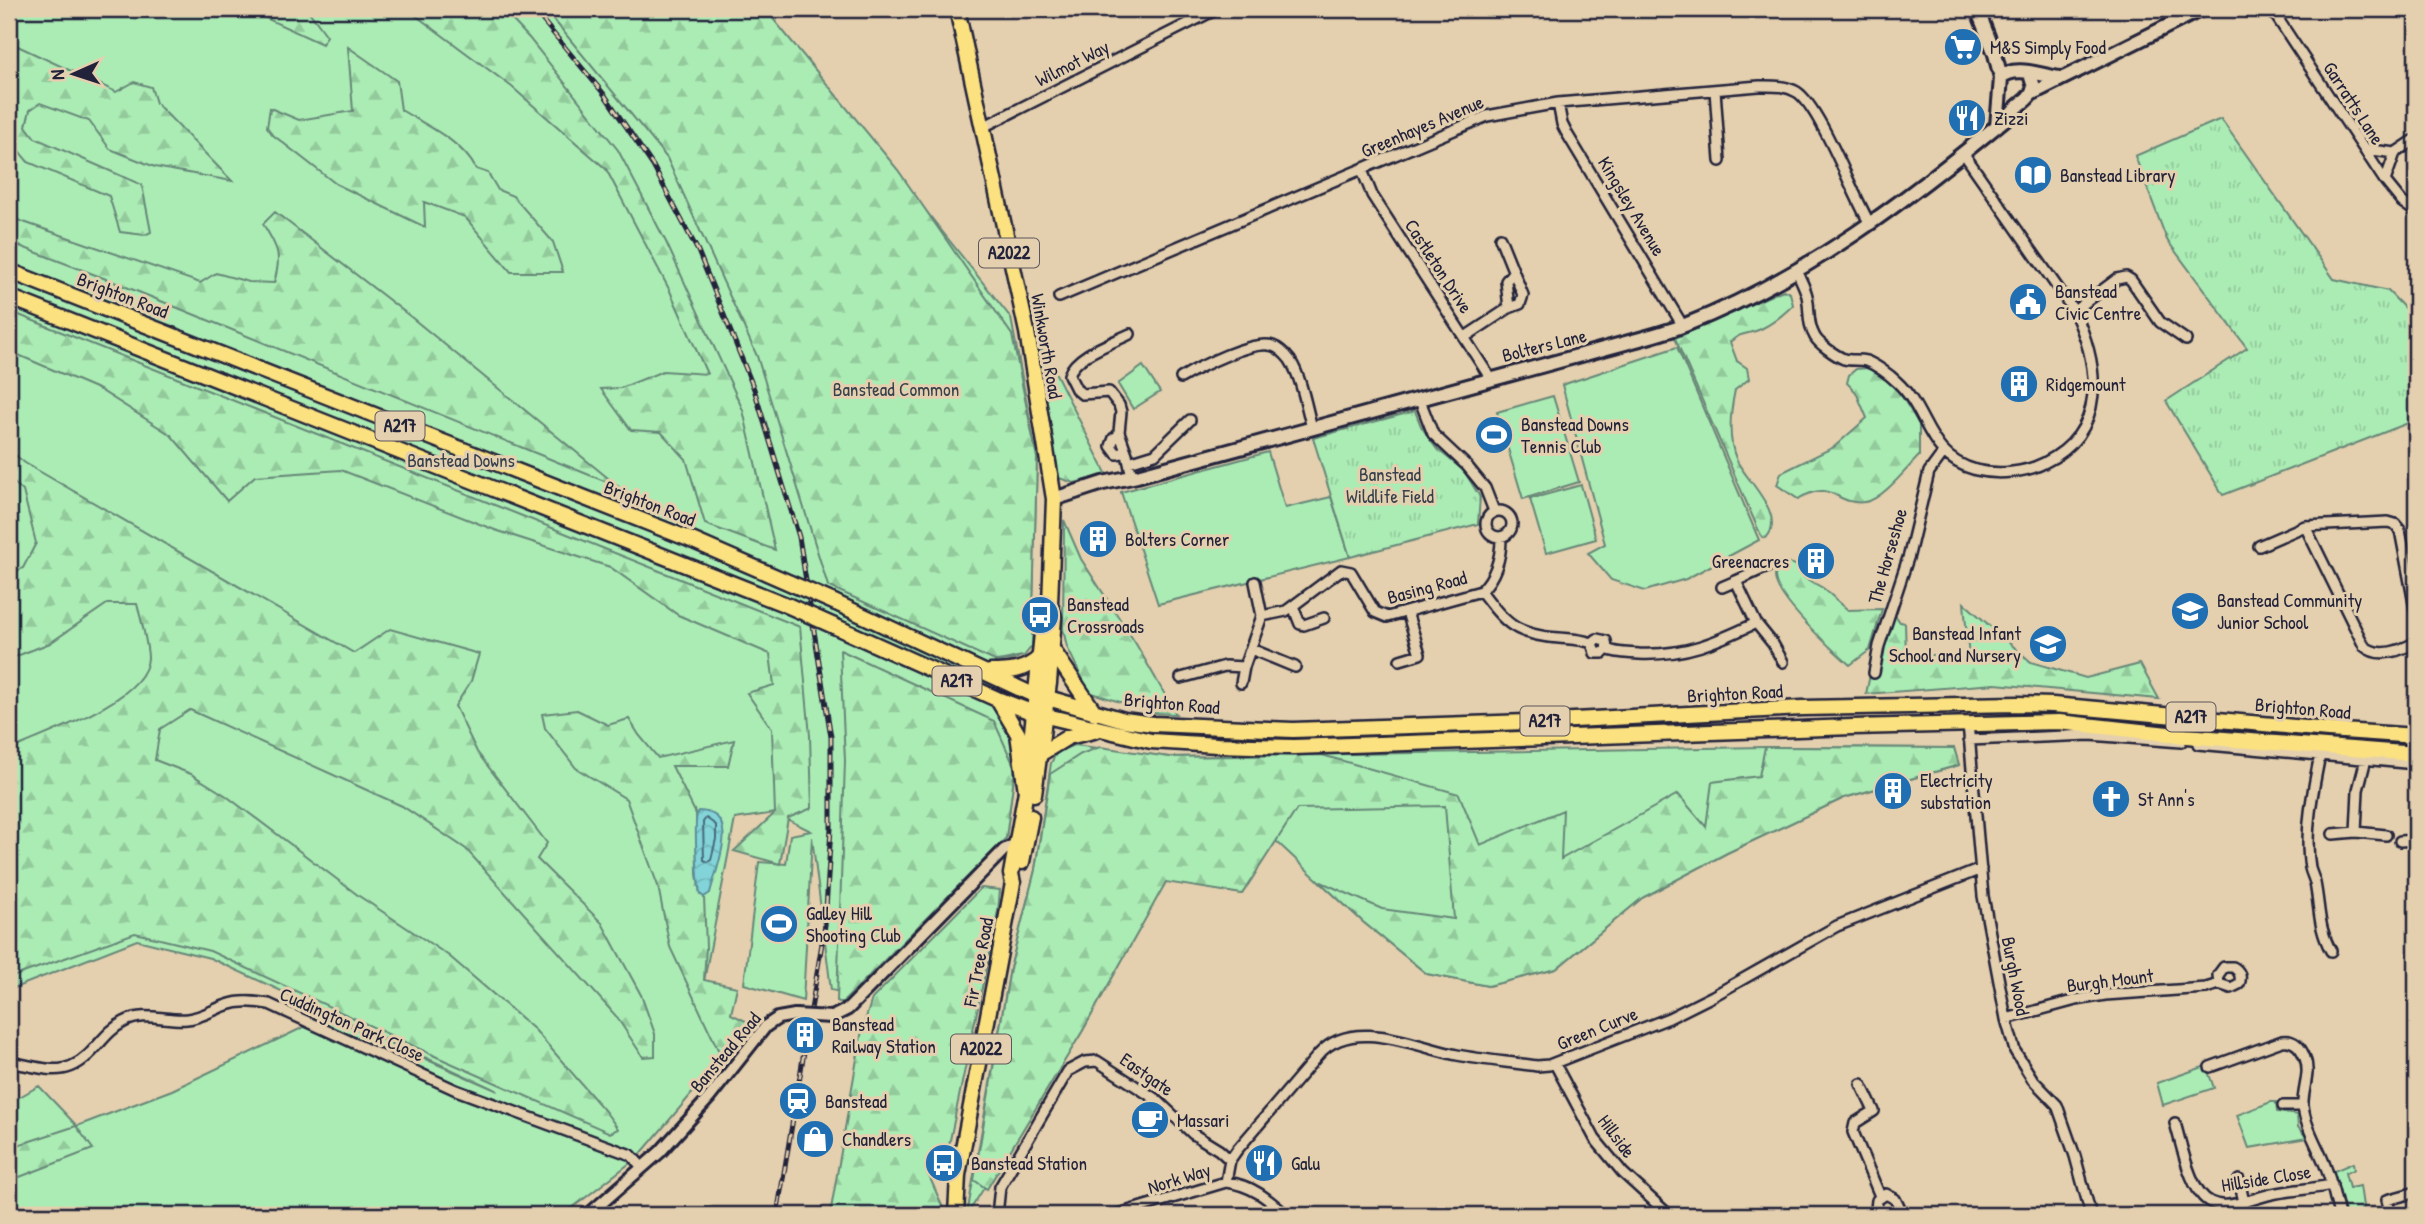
<svg xmlns="http://www.w3.org/2000/svg" width="2425" height="1224" font-family="'Patrick Hand',sans-serif">
<defs>
<pattern id="forest-firs" width="22" height="20" patternUnits="userSpaceOnUse" patternTransform="scale(1.75)"><rect width="22" height="20" fill="#abecb4"/><path d="M5 1l3.5 6h-7zM16 11l3.5 6h-7z" fill="#93ca9c"/></pattern>
<pattern id="park-tufts" width="24" height="20" patternUnits="userSpaceOnUse" patternTransform="scale(1.75)"><rect width="24" height="20" fill="#abecb4"/><path d="M3 7l-1-3M5 7V3M7 7l1-3M15 17l-1-3M17 17v-4M19 17l1-3" fill="none" stroke="#93ca9c"/></pattern>
<pattern id="water-waves" width="16" height="10" patternUnits="userSpaceOnUse" patternTransform="scale(1.75)"><rect width="16" height="10" fill="#82d4d8"/><path d="M0 5q4-4 8 0t8 0" fill="none" stroke="#70b6ba"/></pattern>
</defs>
<rect width="100%" height="100%" fill="#e4d0ae"/>
<filter id="ink" filterUnits="userSpaceOnUse"><feTurbulence type="fractalNoise" baseFrequency=".0143" numOctaves="2"/><feDisplacementMap in="SourceGraphic" scale="14" xChannelSelector="R" yChannelSelector="G"/><feConvolveMatrix kernelMatrix="1 2 1 2 8 2 1 2 1" color-interpolation-filters="sRGB"/></filter>
<g filter="url(#ink)">
<path fill="#abecb4" stroke="#668778" stroke-width="2" d="M9,9H765L1011,318L1037,458L1032,646C1020,660 1012,661 995,661L999,716L1008,723L1015,768L1006,838L849,994L831,990L812,837L803,1001L744,984L759,862L786,864L790,835L811,831L775,813L735,819L704,981L722,1058L639,1156L563,1215H9V1162L72,1129L9,1148V1103L39,1086L77,1126L172,1090L304,1027L330,1017L498,1091L210,958L137,940L9,990Z
M1677,347L1759,540L1686,579L1645,591L1611,580L1588,553L1605,544L1562,385Z
M1143,366L1160,392L1133,409L1118,384Z
M1553,396L1579,482L1523,499L1497,412Z
M1268,452L1285,508L1331,497L1350,557L1158,604L1121,492Z
M1581,485L1596,539L1546,553L1530,499Z
M1074,745L1169,757L1765,747L1954,748L1959,765L1844,798L1727,853L1642,898L1556,969L1488,986L1427,974L1363,922L1276,841L1242,894L1166,881L1082,1032L967,1215L1010,969L1035,870L1051,763L1057,752Z
M2206,1066L2214,1088L2163,1105L2157,1083Z
M2271,1102H2276L2277,1112L2297,1115L2298,1127L2307,1138L2249,1148L2237,1115Z
M2353,1163L2354,1170L2345,1173L2349,1188L2360,1186L2363,1206L2358,1215H2346L2334,1171Z"/>
<path fill="url(#forest-firs)" stroke="#668778" stroke-width="2" d="M246,9H307L327,36L322,44Z
M407,9H502L529,38L618,150L666,242L743,410L775,550L705,524L686,459L661,432L631,430L601,389L621,388L663,371L707,374L670,291L606,169L512,87Z
M545,9H765L898,170L1012,335L1037,458L1032,646L1024,656C1013,657 1006,661 995,661L828,586L757,356L667,158Z
M9,42L116,92L134,82L151,87L156,103L232,181L155,167L110,149L89,121L40,103L30,110L26,126L35,138L142,185L151,232L145,235L120,232L109,196L28,162L9,139Z
M348,47L397,81L401,110C427,126 462,141 476,169L488,173L498,190L513,196L553,242L563,272H511L465,217L424,202L425,227L336,184L273,135L267,127L270,108L299,120L353,111Z
M275,212L411,317L619,487L114,282L9,242V217L200,283L216,273L249,282L274,283C282,255 278,248 263,224Z
M1783,290L1790,293L1793,305C1783,315 1773,323 1761,329C1748,335 1742,331 1730,342L1737,361L1747,368L1749,379L1735,390C1730,413 1727,439 1737,461C1747,481 1787,516 1766,538L1762,537L1758,529L1675,338Z
M9,311L800,627L810,736L812,808L788,818L780,864L734,851L775,813L772,729L747,693L774,685L770,654L678,615L610,567L495,530L341,470L255,476L227,501L171,435L100,390L9,351Z
M1038,349L1045,352L1107,475L1074,483L1059,478Z
M1868,368L1896,387L1919,424V456C1907,468 1882,500 1865,502C1834,506 1835,478 1798,499L1777,485L1781,473L1834,447L1867,418L1856,392L1847,383L1849,375L1856,369Z
M9,450L25,463L354,653L390,629L479,654L471,681L455,706L477,752L547,843L537,859L602,923L641,995L655,1034V1056L643,1057L616,1016L466,849L402,806L190,710L160,729L155,760L191,774L225,795L359,896L449,956L535,1030L605,1111L618,1129L610,1133L437,1057L210,951L135,933L9,978V750C43,735 148,700 148,657C147,640 141,619 137,604H107L50,643L9,659V575L23,568L36,543L23,491L9,478Z
M1064,520L1081,559L1136,644L1176,714L1154,713L1089,692L1067,647L1063,629Z
M1786,562L1796,565L1805,578L1823,588L1848,610L1882,609L1870,650L1850,665C1833,650 1777,600 1775,577C1775,574 1777,570 1777,566Z
M1964,603L2031,662L2086,678L2140,664L2159,699L1995,684L1866,694L1875,651L1887,612L1895,615L1900,622L1905,623L1906,656L1935,655L1944,660L1969,658Z
M840,650L994,721L1015,768L1006,838L842,1003L837,1001L845,761Z
M577,710L608,725L629,719L639,735L658,758L734,740L728,766H672L696,814L697,874L700,894L704,897L706,947L704,980L737,987L731,1014L754,1025L722,1058L670,947L658,886L626,799L576,768L545,728L542,714Z
M1100,747L1169,757L1322,755L1459,794L1480,845L1563,810L1561,859L1678,794L1706,827L1712,782L1759,776L1765,747L1954,748L1959,765L1844,798L1727,853L1642,898L1556,969L1488,986L1427,974L1363,922L1319,881L1382,909L1454,919L1445,806L1297,809L1242,894L1166,882L1082,1032L987,1189L974,1180L1010,969L1035,870L1050,774L1081,754Z
M981,888L1000,890L998,911L945,1164L927,1171L946,1215H830L862,1030L872,999Z
M76,1126L93,1149L9,1181V1148Z"/>
<path fill="url(#park-tufts)" stroke="#668778" stroke-width="2" d="M2221,119L2334,279L2388,291L2416,320V420L2223,495L2166,401L2247,348L2167,240L2135,156Z
M1415,411L1421,426L1436,448L1464,471L1480,497L1478,524L1350,557L1313,438Z"/>
<path fill="url(#water-waves)" stroke="#5c8d99" stroke-width="2" d="M698,811C743,811 716,868 710,893L704,897L700,894C698,881 693,819 698,811Z"/>
<g fill="none" stroke-linecap="round" stroke-linejoin="round">
<path stroke="#48697a" stroke-width="2" d="M706,818L716,825V839L711,860L708,862L704,860L703,822Z"/>
<g stroke="#22223b" stroke-width="14">
<path id="minor" d="M2268,9L2276,16L2385,181L2402,202L2416,212
M1715,90L1720,161
M1558,103L1562,124L1566,132L1683,326
M981,128L1217,9
M2364,149L2395,153
M1362,170L1372,195L1491,379
M2385,181L2395,153L2416,139
M1797,271C1800,279 1805,287 1807,296C1810,309 1807,324 1815,337C1819,344 1836,356 1844,359C1851,361 1859,359 1866,361C1876,365 1889,374 1897,382C1929,411 1926,457 1976,470C1997,475 2025,473 2044,463C2108,432 2100,366 2074,311L1964,154
M1059,297L1487,116L1558,103L1759,86C1773,86 1785,85 1797,92C1820,107 1852,193 1869,222
M1509,308L1506,281L1513,272
M2074,311L2117,279L2126,277L2131,280L2160,322L2186,340
M1130,334C1112,343 1075,355 1069,375L1076,389L1082,394L1109,392L1119,405L1121,412L1119,432L1127,454L1132,477
M1465,337L1509,308L1520,304L1523,295L1500,238
M1181,378C1199,367 1253,339 1273,346C1279,348 1286,355 1290,360C1302,379 1306,406 1312,428
M1419,398L1433,434L1467,466L1485,488L1494,511
M1120,435L1114,438L1111,446L1117,454L1126,452
M1129,462L1155,454L1190,420
M1486 524a13 13 0 1 1 26 0a13 13 0 1 1-26 0Z
M2305,526L2364,646C2379,659 2400,651 2416,642
M2259,546L2305,526L2388,522L2395,524L2400,530L2416,614
M1255,582L1262,616
M1722,587L1736,581
M1481,591C1506,624 1515,635 1559,638C1571,639 1581,639 1592,643
M1293,606L1300,624L1304,625L1324,618
M1756,623L1736,581L1767,567
M1592,643L1595,653H1603L1607,649
M1592,643L1597,639L1606,641L1607,649
M1251,649L1295,667
M1607,649C1617,654 1628,653 1639,654C1685,656 1716,642 1756,623L1773,644L1783,662
M1400,660L1420,654L1407,612
M1874,673L1879,646L1909,555L1929,472L1943,453
M1181,678L1225,666L1244,667L1262,616L1286,611L1341,570L1351,572L1375,612L1387,617L1481,591C1496,576 1501,558 1501,538
M1241,683L1244,667
M1968,723L1983,896L2006,1019L2015,1051L2033,1080L2057,1105L2075,1156L2091,1215
M1969,740L2090,735L2181,742
M2198,744L2416,764
M2320,755C2313,789 2304,834 2310,868C2311,873 2314,878 2315,883C2320,908 2318,928 2331,951
M2356,832L2358,790L2366,759
M2333,834L2356,832L2386,835
M2400,841L2416,840
M2006,1019L2076,1000L2105,995L2206,988L2219,984L2231,988L2239,984C2242,977 2240,971 2233,967H2224L2218,975L2219,984
M9,1062C47,1068 67,1081 96,1047C105,1037 112,1028 124,1022C145,1011 165,1021 187,1019C201,1018 214,1009 227,1005C242,1000 254,1002 269,1004L456,1090L631,1155L642,1167
M1555,1064L1595,1139L1623,1173L1669,1215
M2210,1067L2282,1041C2294,1039 2301,1047 2305,1058C2311,1074 2302,1090 2303,1106C2305,1127 2319,1148 2326,1168C2332,1183 2335,1199 2339,1215
M1861,1084L1874,1111L1855,1123L1853,1132L1880,1196
M2283,1106H2303
M2175,1123C2181,1143 2188,1178 2201,1194C2218,1217 2251,1198 2272,1194C2292,1190 2312,1189 2332,1185
M2239,1180L2244,1202
M1226,1182L1230,1160L1237,1150L1319,1054C1353,1016 1416,1047 1457,1055C1483,1060 1510,1062 1537,1066L1549,1065L1669,1018L1713,996L1837,926L1981,869
M997,1215L1000,1187L1068,1071L1085,1062L1097,1061L1157,1100L1193,1134L1219,1150L1230,1160
M1115,1215L1226,1182C1252,1185 1267,1198 1286,1215
M1878,1215L1876,1209L1877,1200L1886,1194L1895,1199L1903,1215
M2391,1215L2387,1200L2416,1192"/>
</g>
<g stroke="#22223b" stroke-width="16">
<path id="tertiary" d="M832,1017L848,1009L1004,850L1021,841
M588,1215L660,1152L709,1098L766,1026L778,1018L795,1015"/>
</g>
<g stroke="#22223b" stroke-width="18">
<path id="secondary" d="M1977,9L1995,54L2001,78L1997,126
M2001,78C2013,64 2043,76 2060,78
M2033,93L2202,9
M1054,499L1103,483L1137,476L1629,342C1648,337 1667,332 1685,325C1806,278 1911,197 2010,115C2018,103 2030,101 2034,87L2030,74"/>
</g>
<g stroke="#22223b" stroke-width="19">
<path id="primary" d="M1034,794L1049,683L1054,617L1050,604
M1022,862L1031,817
M956,1215L958,1175L1013,883L1011,874L1026,791L1044,614L1050,604L1054,499L1027,332L957,9"/>
</g>
<g stroke="#22223b" stroke-width="19">
<path id="trunk" d="M9,271L689,539L790,583
M9,297L789,606
M836,603L1027,692L1124,720L1153,724L1293,730L1555,721L1802,708L2018,704L2053,705L2328,730L2416,736
M834,626L997,699L1034,713L1151,741L1217,745L1294,747L1852,727L2059,722L2186,736L2416,754
M1052,649L1095,713
M990,672C1009,672 1026,671 1040,657
M998,700L1018,734L1026,791
M1040,754L1068,737L1094,731"/>
</g>
<use href="#minor" stroke="#e4d0ae" stroke-width="9"/>
<use href="#tertiary" stroke="#e4d0ae" stroke-width="10"/>
<use href="#secondary" stroke="#e4d0ae" stroke-width="12"/>
<use href="#primary" stroke="#fbe180" stroke-width="14"/>
<use href="#trunk" stroke="#fbe180" stroke-width="14"/>
<g stroke="#22223b" stroke-width="5">
<path id="rail" d="M533,9L604,94L653,166L698,251L754,389L799,537L831,737V828L825,925L777,1215"/>
</g>
<use href="#rail" stroke="#e4d0ae" stroke-width="2.5" stroke-dasharray="8" stroke-linecap="butt"/>
<g stroke="#22223b" stroke-width="16" stroke-linecap="butt">
<path id="tertiary-bridge" d="M795,1015L832,1017"/>
</g>
<g stroke="#22223b" stroke-width="19" stroke-linecap="butt">
<path id="trunk-bridge" d="M790,583L836,603
M789,606L834,626"/>
</g>
<use href="#tertiary-bridge" stroke="#e4d0ae" stroke-width="10"/>
<use href="#trunk-bridge" stroke="#fbe180" stroke-width="14"/>
</g>
</g>
<defs>
<g id="supermarket-disc" transform="scale(2.0125)"><circle r="9.5" fill="#1f6fb2" stroke="#e4d0ae"/><path d="M-6-5.5h2.5l.6 2H6L4.5 2H-2.5L-4.4-4H-6ZM-1.5 3.2a1.3 1.3 0 1 0 .1 0ZM3 3.2a1.3 1.3 0 1 0 .1 0Z" fill="#fff"/></g>
<g id="restaurant-disc" transform="scale(2.0125)"><circle r="9.5" fill="#1f6fb2" stroke="#e4d0ae"/><path d="M-5-6h1v4h1v-4h1v4h1v-4h1v5L-1.5 .5V6h-2V.5L-5-1ZM5-6V6H3V1.5H1.5Q1.5-4 5-6Z" fill="#fff"/></g>
<g id="library-disc" transform="scale(2.0125)"><circle r="9.5" fill="#1f6fb2" stroke="#e4d0ae"/><path d="M-6-4Q-3-5.5-.7-3.5V5Q-3 3-6 4ZM6-4Q3-5.5 .7-3.5V5Q3 3 6 4Z" fill="#fff"/></g>
<g id="civic-disc" transform="scale(2.0125)"><circle r="9.5" fill="#1f6fb2" stroke="#e4d0ae"/><path d="M-.6-6.5H3V-4.5H.6V-3L4-1V1h2V6H-6V1h2V-1L-.6-3ZM-1.2 2.5V6h2.4V2.5Z" fill="#fff"/></g>
<g id="building-disc" transform="scale(2.0125)"><circle r="9.5" fill="#1f6fb2" stroke="#e4d0ae"/><path d="M-4-6H4V6H1V3H-1V6H-4ZM-2.5-4.3h1.7v1.8h-1.7ZM.8-4.3h1.7v1.8H.8ZM-2.5-1h1.7V.8h-1.7ZM.8-1h1.7V.8H.8Z" fill="#fff"/></g>
<g id="stadium-disc" transform="scale(2.0125)"><circle r="9.5" fill="#1f6fb2" stroke="#e4d0ae"/><path d="M0-5a6.5 5 0 1 0 0 10a6.5 5 0 1 0 0-10ZM-3.5-1.8h7v3.6h-7Z" fill="#fff"/></g>
<g id="school-disc" transform="scale(2.0125)"><circle r="9.5" fill="#1f6fb2" stroke="#e4d0ae"/><path d="M0-5L7-2L0 1L-7-2ZM-4 1L0 2.5L4 1V4Q0 6-4 4Z" fill="#fff"/></g>
<g id="bus-disc" transform="scale(2.0125)"><circle r="9.5" fill="#1f6fb2" stroke="#e4d0ae"/><path d="M-5-6H5V4H4V6H2V4H-2V6H-4V4H-5ZM-3.5-4V0h7V-4ZM-3.5 1.2v1.5H-2V1.2ZM2 1.2v1.5H3.5V1.2Z" fill="#fff"/></g>
<g id="church-disc" transform="scale(2.0125)"><circle r="9.5" fill="#1f6fb2" stroke="#e4d0ae"/><path d="M-1.2-6h2.4v3.5h3.3v2.4h-3.3V6h-2.4V-.1h-3.3v-2.4h3.3Z" fill="#fff"/></g>
<g id="station-disc" transform="scale(2.0125)"><circle r="9.5" fill="#1f6fb2" stroke="#e4d0ae"/><path d="M-3-6H3Q5-6 5-4V2Q5 4 3 4L4.5 6H3L1.5 4h-3L-3 6H-4.5L-3 4Q-5 4-5 2V-4Q-5-6-3-6ZM-3.5-4v3h7v-3ZM-3.5 1v1.5H-2V1ZM2 1v1.5H3.5V1Z" fill="#fff"/></g>
<g id="cafe-disc" transform="scale(2.0125)"><circle r="9.5" fill="#1f6fb2" stroke="#e4d0ae"/><path d="M-5.5-4.5H6V0H3Q3 3.5 0 3.5H-2.5Q-5.5 3.5-5.5 0ZM3-3.2v2h1.7v-2ZM-6 4.5H4V6H-6Z" fill="#fff"/></g>
<g id="shop-disc" transform="scale(2.0125)"><circle r="9.5" fill="#1f6fb2" stroke="#e4d0ae"/><path d="M-5-2.5h2.3a2.7 3.5 0 0 1 5.4 0H5L5.5 6h-11ZM-1.5-2.5h3a1.5 2.3 0 0 0-3 0Z" fill="#fff"/></g>
</defs>
<g fill-rule="evenodd">
<use href="#supermarket-disc" x="1963" y="47"/>
<use href="#restaurant-disc" x="1967" y="118"/>
<use href="#library-disc" x="2033" y="175"/>
<use href="#civic-disc" x="2028" y="302"/>
<use href="#building-disc" x="2019" y="384"/>
<use href="#stadium-disc" x="1494" y="435"/>
<use href="#building-disc" x="1098" y="539"/>
<use href="#building-disc" x="1816" y="561"/>
<use href="#school-disc" x="2190" y="611"/>
<use href="#bus-disc" x="1040" y="615"/>
<use href="#school-disc" x="2048" y="644"/>
<use href="#building-disc" x="1893" y="791"/>
<use href="#church-disc" x="2111" y="799"/>
<use href="#stadium-disc" x="779" y="924"/>
<use href="#building-disc" x="805" y="1035"/>
<use href="#station-disc" x="798" y="1101"/>
<use href="#cafe-disc" x="1150" y="1120"/>
<use href="#shop-disc" x="815" y="1139"/>
<use href="#bus-disc" x="944" y="1163"/>
<use href="#restaurant-disc" x="1264" y="1163"/>
</g>
<g text-anchor="middle" stroke-width="6" stroke-linejoin="round" paint-order="stroke">
<g fill="#e4d0ae" stroke="#5c565e" stroke-width="2">
<rect x="979" y="238.5" width="60" height="29" rx="5"/>
<rect x="375.5" y="411.5" width="49" height="29" rx="5"/>
<rect x="932.5" y="666.5" width="49" height="29" rx="5"/>
<rect x="2166.5" y="702.5" width="49" height="29" rx="5"/>
<rect x="1520.5" y="706.5" width="49" height="29" rx="5"/>
<rect x="951" y="1034.5" width="60" height="29" rx="5"/>
</g>
<g font-size="18" font-weight="bold" fill="#22223b">
<text x="1009" y="259">A2022</text>
<text x="400" y="432">A217</text>
<text x="957" y="687">A217</text>
<text x="2191" y="723">A217</text>
<text x="1545" y="727">A217</text>
<text x="981" y="1055">A2022</text>
</g>
<g font-size="19" fill="#22223b" stroke="#e4d0ae" text-anchor="start">
<text x="1990" y="54">M&amp;S Simply Food</text>
<text x="1994" y="125">Zizzi</text>
<text x="2060" y="182">Banstead Library</text>
<text x="2055" y="298">Banstead<tspan x="2055" dy="22">Civic Centre</tspan></text>
<text x="2046" y="391">Ridgemount</text>
<text x="1521" y="431">Banstead Downs<tspan x="1521" dy="22">Tennis Club</tspan></text>
<text x="1125" y="546">Bolters Corner</text>
<text x="1789" y="568" text-anchor="end">Greenacres</text>
<text x="2217" y="607">Banstead Community<tspan x="2217" dy="22">Junior School</tspan></text>
<text x="1067" y="611">Banstead<tspan x="1067" dy="22">Crossroads</tspan></text>
<text x="2021" y="640" text-anchor="end">Banstead Infant<tspan x="2021" dy="22">School and Nursery</tspan></text>
<text x="1920" y="787">Electricity<tspan x="1920" dy="22">substation</tspan></text>
<text x="2138" y="806">St Ann's</text>
<text x="806" y="920">Galley Hill<tspan x="806" dy="22">Shooting Club</tspan></text>
<text x="832" y="1031">Banstead<tspan x="832" dy="22">Railway Station</tspan></text>
<text x="825" y="1108">Banstead</text>
<text x="1177" y="1127">Massari</text>
<text x="842" y="1146">Chandlers</text>
<text x="971" y="1170">Banstead Station</text>
<text x="1291" y="1170">Galu</text>
</g>
<g font-size="19" fill="#22223b" stroke="#e4d0ae">
<text transform="translate(1072 63) rotate(-27)" y="7">Wilmot Way</text>
<text transform="translate(2354 103) rotate(57)" y="7">Garratts Lane</text>
<text transform="translate(1422 126) rotate(-23)" y="7">Greenhayes Avenue</text>
<text transform="translate(1632 206) rotate(59)" y="7">Kingsley Avenue</text>
<text transform="translate(1439 266) rotate(57)" y="7">Castleton Drive</text>
<text transform="translate(123 295) rotate(21)" y="7">Brighton Road</text>
<text transform="translate(1544 345) rotate(-14)" y="7">Bolters Lane</text>
<text transform="translate(1047 346) rotate(80)" y="7">Winkworth Road</text>
<text transform="translate(650 503) rotate(21)" y="7">Brighton Road</text>
<text transform="translate(1887 556) rotate(-74)" y="7">The Horseshoe</text>
<text transform="translate(1427 587) rotate(-15)" y="7">Basing Road</text>
<text transform="translate(1735 693) rotate(-3)" y="7">Brighton Road</text>
<text transform="translate(1172 703) rotate(5)" y="7">Brighton Road</text>
<text transform="translate(2303 708) rotate(5)" y="7">Brighton Road</text>
<text transform="translate(978 962) rotate(-79)" y="7">Fir Tree Road</text>
<text transform="translate(2016 976) rotate(79)" y="7">Burgh Wood</text>
<text transform="translate(2110 980) rotate(-7)" y="7">Burgh Mount</text>
<text transform="translate(352 1024) rotate(24)" y="7">Cuddington Park Close</text>
<text transform="translate(1597 1028) rotate(-22)" y="7">Green Curve</text>
<text transform="translate(725 1052) rotate(-50)" y="7">Banstead Road</text>
<text transform="translate(1147 1074) rotate(35)" y="7">Eastgate</text>
<text transform="translate(1617 1136) rotate(53)" y="7">Hillside</text>
<text transform="translate(1179 1178) rotate(-17)" y="7">Nork Way</text>
<text transform="translate(2266 1178) rotate(-9)" y="7">Hillside Close</text>
</g>
<g font-size="19" fill="#37404d" stroke="#e4d0ae">
<text x="896" y="396">Banstead Common</text>
<text x="461" y="467">Banstead Downs</text>
<text x="1390" y="481">Banstead<tspan x="1390" dy="22">Wildlife Field</tspan></text>
</g>
</g>
<rect width="2425" height="1224" fill="none" stroke="#e4d0ae" stroke-width="35"/>
<rect x="18" y="18" width="2390" height="1189" fill="none" stroke="#22223b" stroke-width="2.5" filter="url(#ink)"/>
<g transform="translate(74 74) rotate(267)" stroke="#e4d0ae" stroke-width="5" paint-order="stroke">
<path d="M0-5L12 26L0 18L-12 26Z" fill="#22223b"/>
<text y="-10" font-size="19" font-weight="bold" text-anchor="middle" fill="#22223b">N</text>
</g>
</svg>
